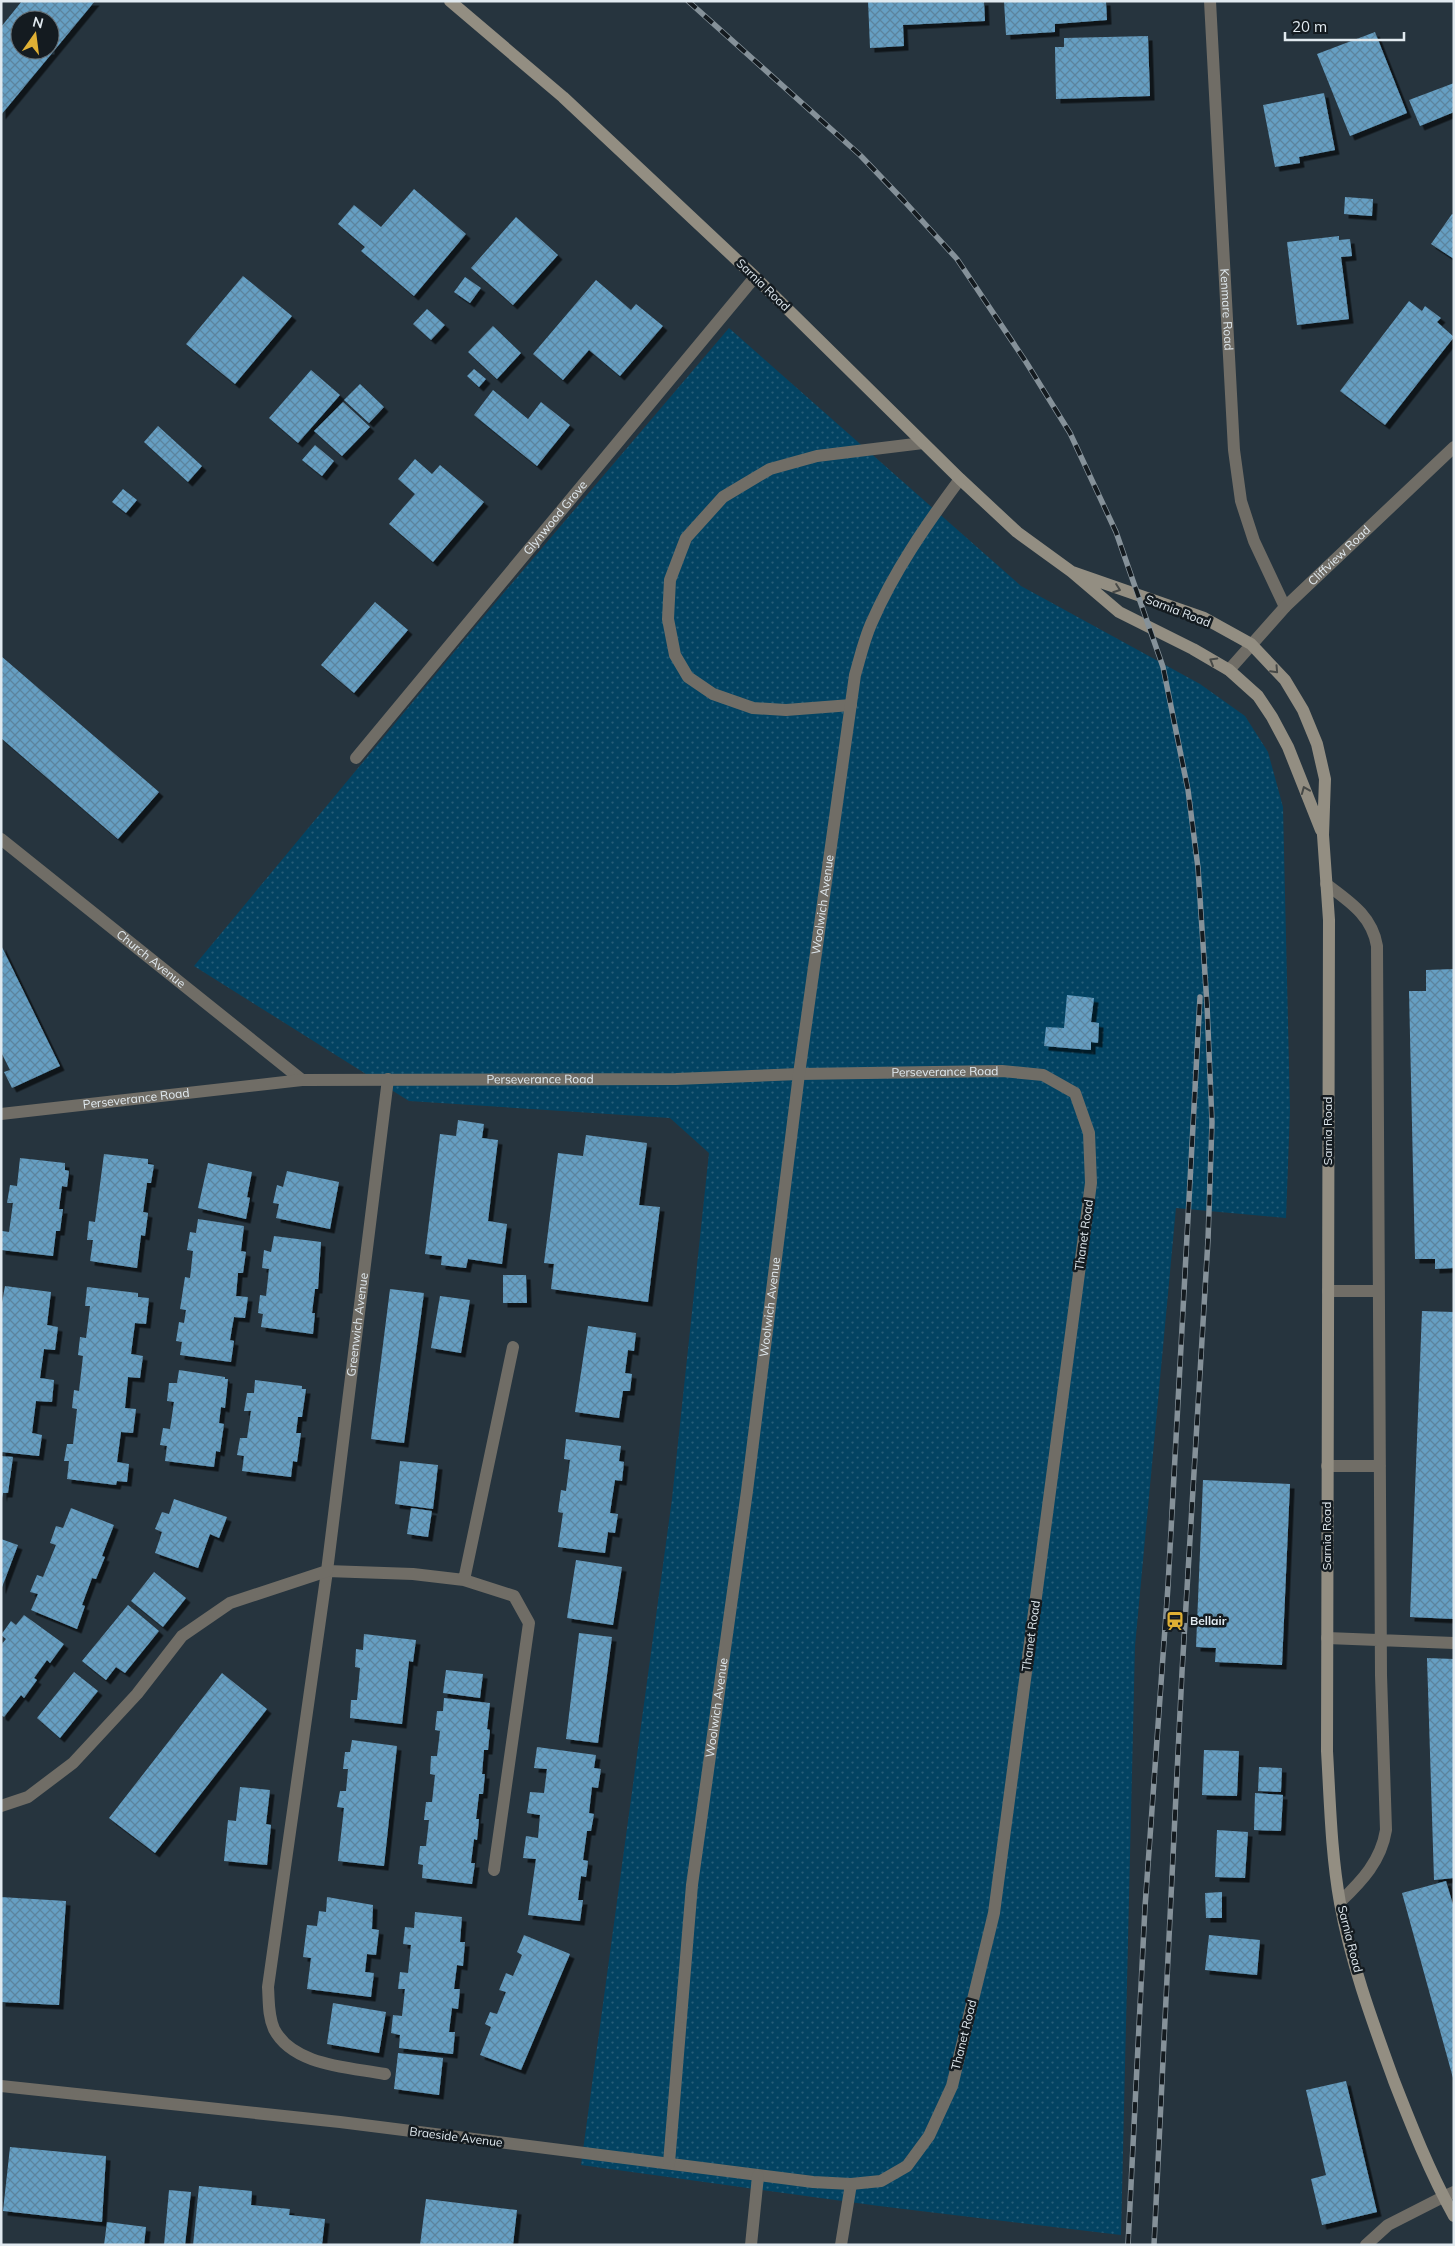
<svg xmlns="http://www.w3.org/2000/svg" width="1455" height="2246" font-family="Mulish,sans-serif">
<defs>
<pattern id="park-dots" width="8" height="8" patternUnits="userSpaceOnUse" patternTransform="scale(1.25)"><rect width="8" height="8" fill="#034362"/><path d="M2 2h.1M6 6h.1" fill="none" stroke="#275e79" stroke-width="1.8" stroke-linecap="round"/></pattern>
<pattern id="building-cross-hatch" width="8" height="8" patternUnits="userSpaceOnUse" patternTransform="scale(1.25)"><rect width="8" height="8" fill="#669fc3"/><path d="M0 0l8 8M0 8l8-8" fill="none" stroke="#5c849e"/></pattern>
<filter id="shadow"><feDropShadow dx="4.5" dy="4.5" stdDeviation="0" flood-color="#0009"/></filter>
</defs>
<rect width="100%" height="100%" fill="#26343e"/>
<path fill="url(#park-dots)" d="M729,328L1021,586L1200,684L1245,716L1268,752L1283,807L1290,1110L1286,1218L1176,1208L1135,1646L1121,2235L879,2206L581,2165L672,1499L709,1153L670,1118L409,1101L194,966L479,622Z"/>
<path fill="url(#building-cross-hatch)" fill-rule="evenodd" filter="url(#shadow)" d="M22,1H95L1,115V27ZM20,20H50V50H20Z
M868,1H984L985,21L903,25L904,46L870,48Z
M1004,1H1106L1107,20L1055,24V32L1006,35Z
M1375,32L1407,113L1350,136L1317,54Z
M1148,36L1150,96L1056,99L1055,47H1064V38Z
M1454,83V112L1420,126L1409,100Z
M1324,93L1335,150L1299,157L1300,163L1275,167L1263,105Z
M414,189L466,234L414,296L361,251L365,247L338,224L354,205L381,227Z
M1345,197L1373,199L1372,216L1344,214Z
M1452,214L1454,215V259L1431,244Z
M516,217L558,255L513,305L471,268Z
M1339,236V240L1350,239L1352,256L1341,257L1349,319L1297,325L1287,242Z
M243,276L292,316L235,384L186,344Z
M465,277L481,288L470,303L454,292Z
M596,280L631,310L636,304L663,326L620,376L589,350L563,380L533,354Z
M1409,301L1422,311L1425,306L1441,318L1437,322L1454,337L1385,425L1340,391Z
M427,309L445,325L431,340L413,324Z
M493,326L521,353L497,379L468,352Z
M474,369L486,379L479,387L467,376Z
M311,370L340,395L298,443L269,418Z
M360,384L384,407L369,423L344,400Z
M493,390L528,419L541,402L570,425L537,466L474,415Z
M343,402L370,427L342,456L314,431Z
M158,426L202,466L188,482L144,442Z
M315,445L334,461L322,476L302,460Z
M415,459L432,474L440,465L484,502L433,562L389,524L415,494L398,479Z
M123,489L137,500L126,513L112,502Z
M375,602L408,630L354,693L321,665Z
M1,656L159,792L118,839L1,738Z
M1,945L60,1066L12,1088L4,1072L10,1070L1,1052Z
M1454,969V1268L1435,1269V1259H1415L1409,991H1426V970Z
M1067,995L1094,998L1091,1022L1099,1023L1098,1043L1091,1042V1050L1044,1046L1046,1027L1064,1028Z
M458,1120L484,1124L482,1138L498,1140L488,1221L507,1224L502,1264L468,1259L466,1268L441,1265L442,1256L425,1254L440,1134L456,1136Z
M586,1135L647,1143L639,1205L660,1207L648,1302L551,1289L554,1264L544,1263L558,1153L583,1156Z
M104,1154L148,1159V1164L154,1165L151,1183H147L143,1212L148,1213L145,1236L141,1235L137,1268L90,1261L93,1240H87L89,1221L95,1222Z
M20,1158L65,1163V1170L69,1171L67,1187L62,1186L59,1209H63L60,1231H56L53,1256L1,1250L2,1231L9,1232L13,1203H7L10,1185L17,1186Z
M208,1163L252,1172L247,1197L250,1198L246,1219L198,1208Z
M287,1171L339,1182L330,1229L276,1218L279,1204L273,1203L277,1185L283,1187Z
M198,1219L244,1226L241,1251L246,1252L243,1273H238L236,1296L248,1297L245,1318L234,1317L230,1340L234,1341L231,1362L180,1355L182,1342L176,1341L179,1322L184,1323L186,1310L180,1309L185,1277L190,1278L193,1251L187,1250L190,1232L196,1233Z
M274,1236L321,1242L318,1289H315L312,1313H315L313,1334L261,1327L263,1314L258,1313L260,1295L266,1296L269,1269L262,1268L264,1250L271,1252Z
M503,1275H526L527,1303H503Z
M5,1286L51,1292L47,1325L58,1327L55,1350L44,1349L40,1378L54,1380L52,1402L36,1401L32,1433L42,1435L39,1456L1,1452V1308Z
M87,1287L138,1293V1297L149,1298L146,1324L135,1323L131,1354L143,1356L140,1378L128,1377L125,1408L136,1409L133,1433L121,1432L117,1462L129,1464L127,1482L117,1481L116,1485L67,1479L69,1461H64L67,1444H73L77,1409L72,1408L74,1390L79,1391L83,1356L78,1355L80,1337L86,1338L90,1306H85Z
M390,1289L424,1293L404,1443L371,1439Z
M440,1296L470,1300L461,1353L431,1348Z
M1422,1311L1454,1312V1619L1410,1617Z
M588,1326L636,1333L634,1351L628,1350L625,1373L632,1374L630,1391H623L619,1418L575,1412Z
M179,1370L225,1377V1379H228L225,1408L221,1407L219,1423L224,1424L220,1452L216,1451L214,1467L165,1461L167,1446L160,1445L163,1428L170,1429L174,1402L167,1401L169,1383H177Z
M255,1380L302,1386V1389H306L302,1417H298L296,1433H301L297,1462L293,1461L291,1477L242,1471L244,1456L237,1455L240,1438H247L251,1411H244L247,1393H254Z
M566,1439L621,1446L619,1461L624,1462L622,1481L615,1480L610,1513L618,1514L615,1533L608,1532L605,1553L558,1547L563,1513L558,1512L561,1490L566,1491L570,1460L564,1459Z
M1,1456L13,1457L8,1493H3L2,1498Z
M400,1461L438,1465L433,1509L395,1504Z
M1203,1480L1290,1484L1282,1665L1215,1662L1216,1648L1196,1647Z
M174,1499L227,1517L219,1538L210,1534L198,1568L155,1553L162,1532L155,1529L162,1512L169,1514Z
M71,1508L114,1525L102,1556L105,1557L96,1579L92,1578L82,1605L85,1606L77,1629L31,1610L38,1594L30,1592L37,1575L43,1577L56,1545L50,1543L56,1526L63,1528Z
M411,1508L432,1511L428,1537L407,1534Z
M1,1539L18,1545L1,1590Z
M576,1560L622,1567L613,1625L567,1618Z
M154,1572L186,1598L163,1627L131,1601Z
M128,1605L159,1631L125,1673L116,1667L106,1680L82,1661Z
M24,1615L64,1644L50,1663L47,1660L34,1678L37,1680L24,1698L21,1695L4,1717L1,1715V1645L6,1639L1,1635L11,1621L16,1625Z
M579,1633L612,1637L598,1743L566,1739Z
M364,1634L416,1640L413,1662L409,1661L402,1724L350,1718L351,1700H357L360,1668L355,1667L356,1649L363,1650Z
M1427,1658L1454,1659V1878L1434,1880Z
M446,1670L483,1674L480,1698L443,1693Z
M74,1672L98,1691L60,1738L37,1718Z
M222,1673L267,1709L155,1853L109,1818Z
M444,1698L490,1703L487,1729L490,1730L488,1750H484L482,1774H485L483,1794H479L476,1819H479L477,1840L474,1839L471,1863H475L472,1884L422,1878L423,1865L418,1864L420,1846H426L429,1820H424L426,1802H432L435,1775L430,1774L431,1756H437L440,1731L435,1730L437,1711H443Z
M352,1740L397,1746L384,1866L338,1861L344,1808L337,1807L340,1791H346L348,1769H343L345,1752H350Z
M537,1747L596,1755L594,1768L601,1769L598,1788L592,1787L589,1813L594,1814L591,1831H587L583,1860L588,1861L586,1877L581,1876L578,1900H583L580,1921L528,1915L536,1859L523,1858L526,1836L538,1838L540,1815L527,1813L530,1792L544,1793L547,1769L534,1768Z
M1204,1750L1239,1751L1237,1796L1202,1795Z
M1259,1767L1282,1768L1281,1792L1258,1791Z
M240,1787L270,1790L266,1824L271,1825L267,1865L224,1861L228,1820L236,1821Z
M1255,1793L1283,1795L1281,1831L1254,1830Z
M1217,1830L1248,1832L1245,1878L1215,1877Z
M1446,1881L1454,1908L1453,2078L1402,1893Z
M1222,1892V1918H1206L1205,1893Z
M1,1897L66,1901L59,2005L1,2002Z
M327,1897L373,1905L372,1929L379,1930L376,1955L367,1954L365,1972L374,1973L371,1997L307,1989L311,1958L303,1957L307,1925L317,1926L319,1911L326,1912Z
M415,1912L462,1917L460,1942H465L463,1966L457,1965L454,1989H460L458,2009L452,2008L449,2032H455L453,2054L399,2048L400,2035L391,2033L393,2015L402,2016L405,1989H398L400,1972L408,1973L411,1945L403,1944L405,1927L414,1928Z
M524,1935L570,1954L521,2070L480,2055L491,2027L485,2024L490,2012L497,2014L506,1992L499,1990L506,1973L513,1976L522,1955L517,1952Z
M1209,1935L1260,1940L1257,1975L1205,1970Z
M333,2003L386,2012L379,2053L327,2044Z
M398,2053L443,2058L439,2095L394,2089Z
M1346,2081L1377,2212L1322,2225L1311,2179L1326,2175L1306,2090Z
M10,2147L106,2156L102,2222L3,2211Z
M199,2186L252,2191L251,2205L290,2209L289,2215L325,2219L322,2245H193Z
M169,2190L191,2192L185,2245H164Z
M426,2199L517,2210L513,2245H420Z
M107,2222L146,2227L144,2245H104Z"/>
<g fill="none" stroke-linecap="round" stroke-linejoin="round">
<path stroke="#706d66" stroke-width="12" d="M851,705L786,710L753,708L713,694L688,677L675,655L668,619L670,580L686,538L723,497L770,469L817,456L923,443
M1326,884C1350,902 1372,916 1377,946L1381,1675L1386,1830C1381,1861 1362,1881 1340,1902
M1328,1291H1379
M1327,1466H1380
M464,1580L513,1347
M1327,1638L1454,1643
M385,2074C349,2067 293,2066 274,2029C268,2016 269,2001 268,1987L327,1571L413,1574L464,1580L514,1596L529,1623L494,1870
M1443,2197L1454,2192
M841,2245L851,2184"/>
<g stroke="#706d66" stroke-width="12">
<path id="s1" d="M1210,1L1234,450L1241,501L1254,541L1285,607"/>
<path id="s2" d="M1229,670L1285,607L1454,447"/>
<path id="s3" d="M356,758L755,277"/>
<path id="s4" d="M1,839L302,1080"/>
<path id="s5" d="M1,1114L302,1080L676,1079L799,1074L1002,1071L1043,1075L1075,1093L1089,1133L1091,1183L994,1913L952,2086L929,2136L907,2166L881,2181L851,2184L813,2182L340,2122L1,2086"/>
<path id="s6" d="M1,1806L28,1797L73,1763L137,1694L182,1636L230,1603L327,1571L388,1079"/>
<path id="s7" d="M669,2163L692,1885L747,1491L799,1074L855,675C860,658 864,640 871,624C894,571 926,525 960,479"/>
<path d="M751,2245L758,2176"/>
<path d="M1366,2245L1388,2225L1443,2197"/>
</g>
<path stroke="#938e82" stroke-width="12" d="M450,1L563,97L755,277L960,479L1017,532L1072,572L1119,612L1193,649L1229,670L1258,696L1272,717L1288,747L1321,830
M1072,572L1204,618L1251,644L1285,680L1303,710L1317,744L1325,779L1323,835L1329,920L1327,1751C1330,1801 1331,1853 1340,1903C1351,1964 1373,2023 1394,2081C1412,2127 1430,2173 1454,2216"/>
<g stroke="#859199" stroke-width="5.5">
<path id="rail" d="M688,1L860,155L904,201L957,259L1026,362L1070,433L1116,532L1163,667L1188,790L1198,868L1207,1005L1212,1122L1208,1240L1182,1672L1154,2245
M1128,2245L1145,1907L1168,1586L1200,997"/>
</g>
<use href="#rail" stroke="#141b20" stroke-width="4" stroke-dasharray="11" stroke-linecap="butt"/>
</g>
<defs><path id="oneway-chevron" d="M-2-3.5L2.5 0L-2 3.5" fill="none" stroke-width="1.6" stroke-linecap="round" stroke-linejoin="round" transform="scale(1.25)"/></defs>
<g stroke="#474947">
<use href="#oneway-chevron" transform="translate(1117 589) rotate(20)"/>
<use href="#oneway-chevron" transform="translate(1213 661) rotate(-150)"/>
<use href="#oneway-chevron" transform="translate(1275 670) rotate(47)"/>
<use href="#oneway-chevron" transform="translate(1305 790) rotate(-112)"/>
</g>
<defs>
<g id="station-bare" transform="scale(1.5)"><path d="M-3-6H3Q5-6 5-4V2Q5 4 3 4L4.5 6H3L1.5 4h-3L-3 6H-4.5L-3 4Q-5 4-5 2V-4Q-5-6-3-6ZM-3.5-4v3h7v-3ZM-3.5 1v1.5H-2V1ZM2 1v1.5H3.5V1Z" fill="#dfb034" stroke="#141b20" stroke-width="2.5" paint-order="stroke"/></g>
</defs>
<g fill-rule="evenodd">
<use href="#station-bare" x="1175" y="1621"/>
</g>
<g text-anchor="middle" stroke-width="5" stroke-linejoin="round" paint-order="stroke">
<g font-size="12" fill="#e1eaf0" stroke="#141b20">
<text transform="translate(763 285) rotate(44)" y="4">Sarnia Road</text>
<text dy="4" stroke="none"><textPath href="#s1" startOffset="309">Kenmare Road</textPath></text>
<text dy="4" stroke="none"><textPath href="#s3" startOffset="312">Glynwood Grove</textPath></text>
<text dy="4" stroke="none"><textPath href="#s2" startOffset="159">Cliffview Road</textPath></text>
<text transform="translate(1178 611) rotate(21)" y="4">Sarnia Road</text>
<text dy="4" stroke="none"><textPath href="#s7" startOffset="1268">Woolwich Avenue</textPath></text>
<text dy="4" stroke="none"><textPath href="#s4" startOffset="192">Church Avenue</textPath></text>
<text dy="4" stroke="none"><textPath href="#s5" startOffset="946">Perseverance Road</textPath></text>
<text dy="4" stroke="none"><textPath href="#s5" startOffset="541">Perseverance Road</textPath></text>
<text dy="4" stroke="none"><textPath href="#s5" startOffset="136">Perseverance Road</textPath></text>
<text transform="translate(1328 1131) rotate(-90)" y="4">Sarnia Road</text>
<text transform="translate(1084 1235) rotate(-82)" y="4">Thanet Road</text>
<text dy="4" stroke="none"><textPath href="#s7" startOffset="862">Woolwich Avenue</textPath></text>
<text dy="4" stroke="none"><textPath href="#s6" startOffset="661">Greenwich Avenue</textPath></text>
<text transform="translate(1327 1536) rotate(-90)" y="4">Sarnia Road</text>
<text transform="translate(1031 1636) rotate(-82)" y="4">Thanet Road</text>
<text dy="4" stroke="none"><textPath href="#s7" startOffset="458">Woolwich Avenue</textPath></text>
<text transform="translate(1350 1939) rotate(76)" y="4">Sarnia Road</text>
<text transform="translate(964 2035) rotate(-76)" y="4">Thanet Road</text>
<text transform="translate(456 2137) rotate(7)" y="4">Braeside Avenue</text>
</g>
<g font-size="12" font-weight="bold" fill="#e1eaf0" stroke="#141b20" text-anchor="start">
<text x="1190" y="1625">Bellair</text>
</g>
</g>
<rect width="1455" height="2246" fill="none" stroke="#e1eaf0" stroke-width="5"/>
<g transform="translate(35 35) rotate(14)"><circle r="24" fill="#141b20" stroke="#666e73"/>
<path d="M0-4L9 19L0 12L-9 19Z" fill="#dfb034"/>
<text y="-8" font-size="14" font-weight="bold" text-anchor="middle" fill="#e1eaf0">N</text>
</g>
<path d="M1285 32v8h119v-8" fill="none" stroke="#e1eaf0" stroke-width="2.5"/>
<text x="1292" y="32" font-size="15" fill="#e1eaf0" stroke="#141b20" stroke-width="4" paint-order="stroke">20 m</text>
</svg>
